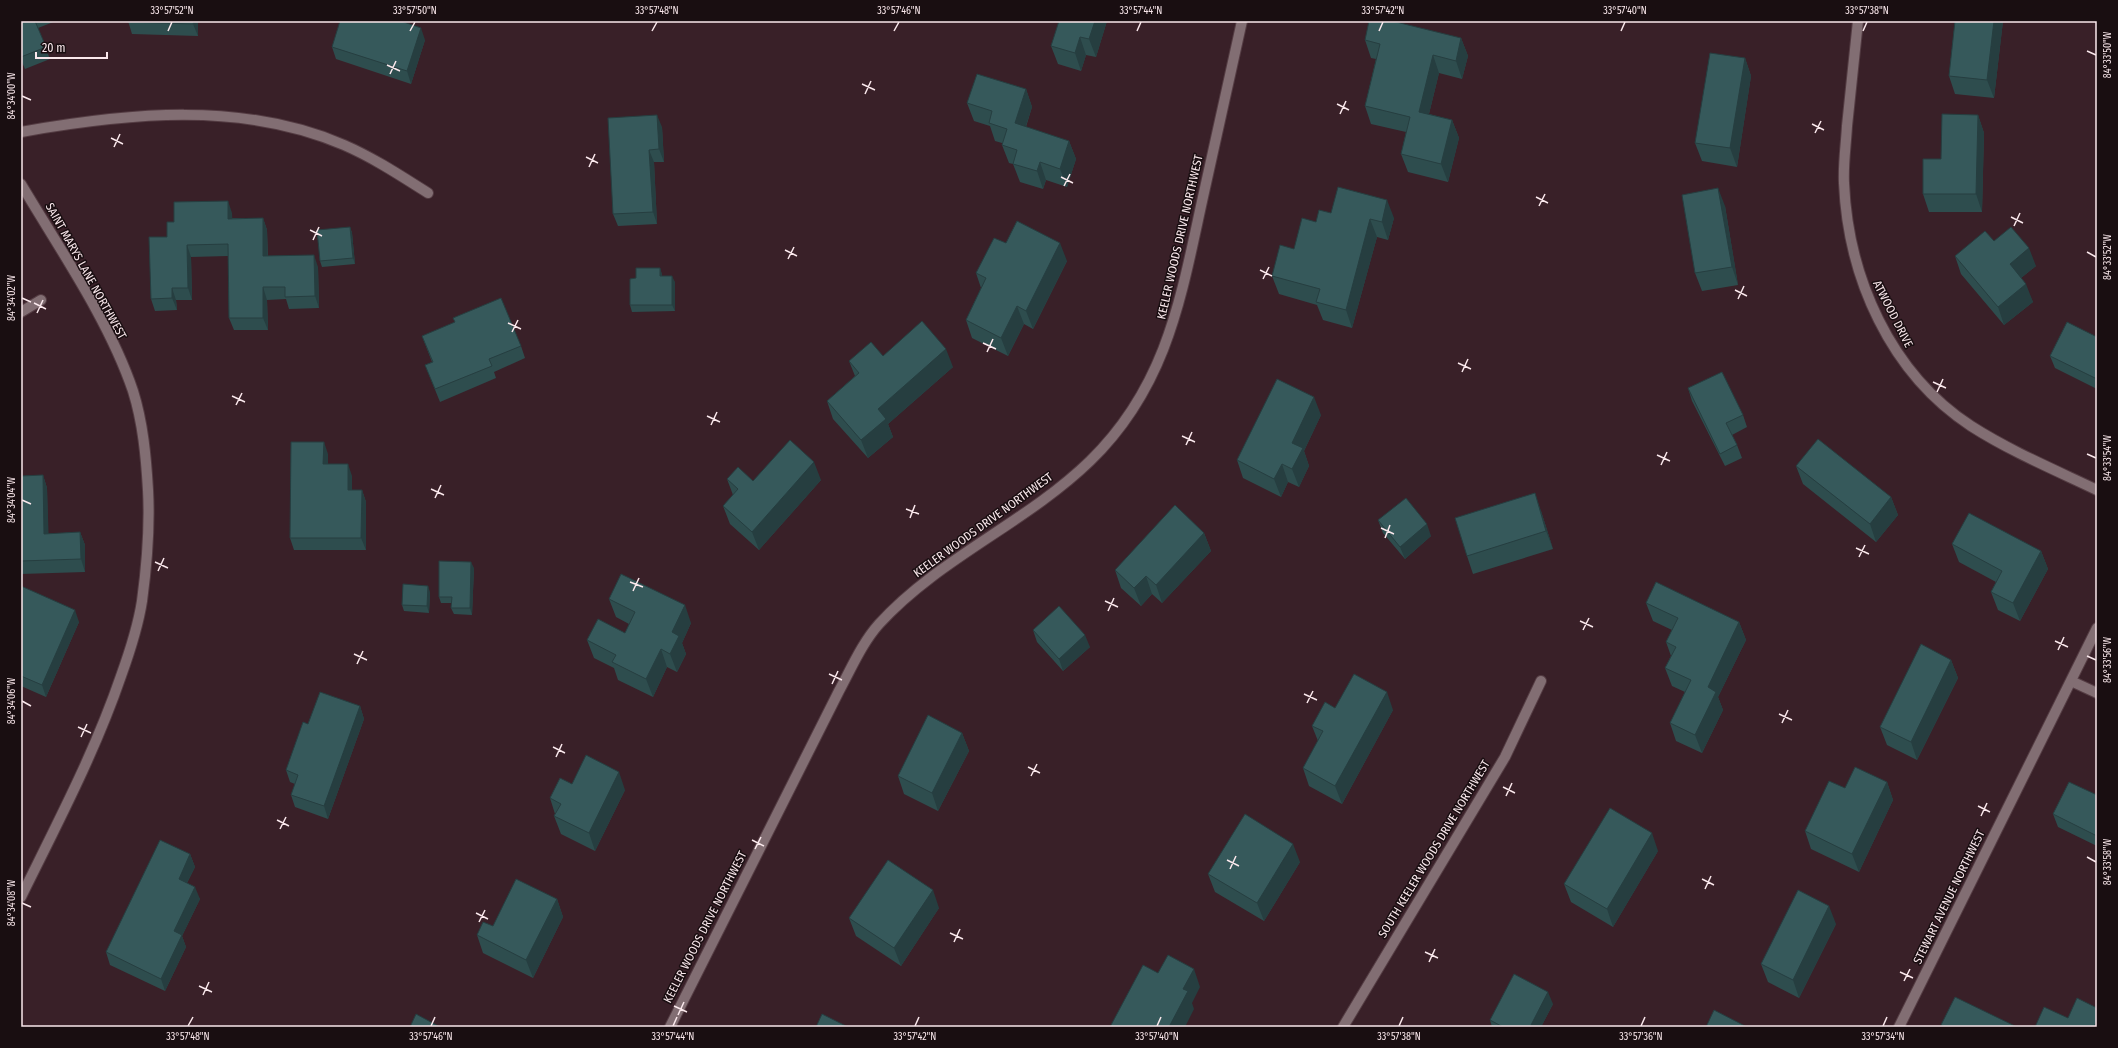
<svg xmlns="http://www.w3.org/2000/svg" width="2118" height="1048" font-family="'Fira Sans Condensed',sans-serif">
<rect width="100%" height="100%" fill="#392028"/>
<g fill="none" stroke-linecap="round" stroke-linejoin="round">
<g stroke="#543c43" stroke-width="12">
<path id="minor" d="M1858,21C1854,56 1851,91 1847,126C1846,145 1843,164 1844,183C1848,277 1890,373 1971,426C2010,451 2055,470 2097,490
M21,132C128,113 242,101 344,145C374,158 401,176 428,193
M21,184C59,248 109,320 133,391C143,423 146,456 148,490C150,527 147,564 142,601C138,627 130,651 121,676C95,752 57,824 21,897
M21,312L41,300
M2071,681L2097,693
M670,1027L839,691C851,669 862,643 879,624C939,558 1026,523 1090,461C1165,388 1180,303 1201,206C1215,144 1228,82 1242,21
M1343,1027L1505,757L1541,681
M1899,1027L2097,628"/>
</g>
<use href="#minor" stroke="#826e73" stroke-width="10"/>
</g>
<path fill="#2e4d4e" d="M21,21H56L38,28L50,59L25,69L21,60Z
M128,21H198V36L132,34Z
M1107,21L1096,57L1086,55L1081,71L1058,64L1051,46Z
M1955,21H2003L1994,98L1955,94L1949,76Z
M1461,38L1468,56L1462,79L1439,73L1429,114L1452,120L1459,138L1448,182L1408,172L1401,154L1406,132L1371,124L1365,106L1376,59L1371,58L1365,40Z
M425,40L411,84L336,59L332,47Z
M1745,58L1751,76L1737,167L1702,161L1695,143Z
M1026,89L1032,107L1026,127L1069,141L1076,159L1067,187L1046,180L1043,189L1020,182L1013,164L1009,163L1002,145V143L995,141L990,126L974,121L967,103Z
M1978,115L1984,133L1982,212H1929L1923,194L1941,159Z
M662,127L664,162H654L657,224L618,226L613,214Z
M1725,206L1738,285L1702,291L1695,273Z
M232,213V218H263L267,230L268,256L318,267L319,308L289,309L286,299L267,300L268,330H234L229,318L228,256L191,257L192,300H176L177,310L155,311L151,299L167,237L174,222Z
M1331,213L1394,218L1388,240L1377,237L1352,328L1323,320L1317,305L1279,294L1272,276L1316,222Z
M350,227L352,233L355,264L322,267L320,261Z
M1994,241L2036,266L2021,278L2033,302L2004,325L1961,274L1955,256Z
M1006,243L1067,261L1033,329L1024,324L1008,356L972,338L966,320L981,288L976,273Z
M660,268L662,276L675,282V311L632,312L630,305L636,278Z
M422,336L521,346L525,358L494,372L496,378L440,402L425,365L432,362Z
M2097,337V389L2055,368L2050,356Z
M883,356L953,367L888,424L893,437L868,458L833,419L827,401L855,376L849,361Z
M1688,388L1743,415L1747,427L1732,435L1737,445L1742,458L1725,466L1692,401Z
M1321,415L1304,451L1309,466L1299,487L1288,482L1281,497L1243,478L1237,460Z
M328,454V464L352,476V490H362L366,502V550H294L290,538Z
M1796,466L1891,497L1898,515L1876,542L1803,484Z
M43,475L47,488L48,534L80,532L85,545V572L21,574V476Z
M727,479L753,481L821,480L759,550L730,524L723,506L733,495Z
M1541,511L1553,549L1473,574L1467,556Z
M1378,520L1431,536L1405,559L1383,533Z
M1204,533L1211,551L1162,603L1152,594L1141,606L1121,588L1115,570Z
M1952,544L2041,551L2048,569L2020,621L1998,610L1991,592L1996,582L1959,562Z
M474,568L472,615L454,614L451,608L452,603H441L439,597Z
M21,586L79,622L46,697L21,686Z
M430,592L429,613L404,611L402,605Z
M609,599L691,623L682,643L686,654L677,672L667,667L653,697L618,680L614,668L594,658L587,640L625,633L629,624L616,617Z
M1646,603L1739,622L1746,640L1718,697L1723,710L1702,753L1676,741L1670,723L1685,692L1672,686L1665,668L1671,656L1666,642L1672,630L1653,621Z
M1033,630L1090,647L1063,671L1037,642Z
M1951,660L1958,678L1917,760L1887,745L1880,727Z
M360,706L364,719L328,819L295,807L291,795L295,784L290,782L286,770Z
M1335,708L1393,710L1342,804L1309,786L1303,768L1318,741L1312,726Z
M962,733L969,751L938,811L904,794L898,776Z
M1887,782L1893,800L1859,872L1811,849L1805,831Z
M572,784L625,790L595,851L561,834L554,816L555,814L550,798Z
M2097,795V846L2058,827L2053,814Z
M1658,851L1613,927L1571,902L1564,884Z
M190,854L195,867L187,883L200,899L182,936L186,947L165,991L110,965L106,952Z
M1300,862L1264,921L1215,892L1208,874Z
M557,899L563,917L533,978L483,953L477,935L493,926Z
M939,908L901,966L856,936L849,918Z
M1836,924L1799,998L1768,982L1761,964Z
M1553,1004L1541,1027H1492L1490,1020Z"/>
<path fill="#263e40" d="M194,21H198V36L193,24Z
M1095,21H1107L1096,57L1089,39Z
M1994,21H2003L1994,98L1987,80Z
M421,28L425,40L411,84L407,71Z
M1080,37L1086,55L1081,71L1075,53Z
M1461,38L1468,56L1462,79L1456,61Z
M1433,55L1439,73L1425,130L1419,112Z
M1745,58L1751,76L1737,167L1730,148Z
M1026,89L1032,107L1021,141L1015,123Z
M657,115L662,127L664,162L659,149Z
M1978,115L1984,133L1982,212L1976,194Z
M1452,120L1459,138L1448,182L1441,164Z
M1069,141L1076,159L1067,187L1060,169Z
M649,150L654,162L657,224L653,212Z
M1040,162L1046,180L1043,189L1037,171Z
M1718,188L1725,206L1738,285L1732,267Z
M1387,200L1394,218L1388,240L1382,222Z
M228,201L232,213L233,231L228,219Z
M263,218L267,230L268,268L263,256Z
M1370,219L1377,237L1352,328L1346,310Z
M350,227L352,233L355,264L353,258Z
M1060,243L1067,261L1033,329L1026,311Z
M187,245L191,257L192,300L188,288Z
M2029,248L2036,266L2016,282L2010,264Z
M314,255L318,267L319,308L315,296Z
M660,268L662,274V282L660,276Z
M672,276L675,282V311L672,305Z
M2026,284L2033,302L2004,325L1998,307Z
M263,287L267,300L268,330L263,318Z
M172,288L176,300L177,310L172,298Z
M1017,306L1024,324L1008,356L1001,338Z
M946,349L953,367L888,424L893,437L868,458L861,440L878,409Z
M1314,397L1321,415L1304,451L1309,466L1299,487L1292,469V443Z
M324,442L328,454V476L323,464Z
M814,462L821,480L759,550L752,532Z
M348,464L352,476V502L348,490Z
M1282,464L1288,482L1281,497L1274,479Z
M43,475L47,488L49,546L44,534Z
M362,490L366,502V550L361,538Z
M1535,493L1541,511L1553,549L1546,531Z
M1891,497L1898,515L1876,542L1870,524Z
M1427,524L1431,536L1405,559L1400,547Z
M80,532L85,545V572L81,559Z
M1204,533L1211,551L1162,603L1156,585Z
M2041,551L2048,569L2020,621L2013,603Z
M471,562L474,568L472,615L470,608Z
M1146,576L1152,594L1141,606L1134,588Z
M428,586L430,592L429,613L427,606Z
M685,605L691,623L682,643L686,654L677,672L670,654L672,632Z
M75,610L79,622L46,697L42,685Z
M1739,622L1746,640L1718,697L1723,710L1702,753L1695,735L1708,687Z
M1085,635L1090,647L1063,671L1059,659Z
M661,649L667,667L653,697L646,679Z
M1951,660L1958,678L1917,760L1911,742Z
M1387,692L1393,710L1342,804L1335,786Z
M360,706L364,719L328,819L324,806Z
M962,733L969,751L938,811L932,793Z
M619,772L625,790L595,851L589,833Z
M1887,782L1893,800L1859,872L1852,854Z
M1652,833L1658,851L1613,927L1607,909Z
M1293,844L1300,862L1264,921L1257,903Z
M190,854L195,867L183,891L179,879Z
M195,887L200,899L182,936L186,947L165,991L161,979L174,931Z
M933,890L939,908L901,966L894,948Z
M557,899L563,917L533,978L526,960Z
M1829,906L1836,924L1799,998L1793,980Z
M1194,969L1200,987L1192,1003L1194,1009L1185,1027H1169L1183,989Z
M1548,992L1553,1004L1541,1027H1530Z
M2097,1020V1027H2094Z"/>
<path fill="#36595b" stroke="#263e40" d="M21,21H35L46,47L21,57Z
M128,21H194L193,24L128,22Z
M340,21H401L421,28L407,71L332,47Z
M1059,21H1095L1089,39L1080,37L1075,53L1051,46Z
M1369,21H1392L1461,38L1456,61L1433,55L1419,112L1452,120L1441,164L1401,154L1410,117L1365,106L1380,44L1365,40Z
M1955,21H1994L1987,80L1949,76Z
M1710,53L1745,58L1730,148L1695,143Z
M977,74L1026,89L1015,123L1069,141L1060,169L1040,162L1037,171L1013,164L1017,150L1002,145L1007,129L989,123L992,111L967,103Z
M1942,114L1978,115L1976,194H1923V159H1941Z
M657,115L659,149L649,150L653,212L613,214L608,118Z
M1338,187L1387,200L1382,222L1370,219L1346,310L1316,302L1320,289L1272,276L1280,245L1294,249L1302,218L1316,222L1319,210L1331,213Z
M1718,188L1732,267L1695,273L1682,195Z
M228,201V219L263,218V256L314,255L315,296L285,297V287H263V318H229L228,244L187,245L188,288H172V298L151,299L149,237H167V222H174V202Z
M1017,221L1060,243L1026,311L1017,306L1001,338L966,320L986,278L976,273L994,238L1006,243Z
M350,227L353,258L320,261L317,230Z
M2011,227L2029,248L2010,264L2026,284L1998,307L1955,256L1985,231L1994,241Z
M636,268H660V276H672V305H630V279L636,278Z
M501,298L521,346L489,359L492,366L435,389L425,365L433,362L422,336L455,322L453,318Z
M922,321L946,349L878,409L886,419L861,440L827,401L859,373L849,361L871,342L883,356Z
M2067,322L2097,337V379L2050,356Z
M1722,372L1743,415L1726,423L1737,445L1720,454L1688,388Z
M1277,379L1314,397L1292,443L1303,448L1292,469L1282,464L1274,479L1237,460Z
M1818,439L1891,497L1870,524L1796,466Z
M790,440L814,462L752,532L723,506L738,489L727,479L738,467L753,481Z
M291,442H324L323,464H348V490H362L361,538H290Z
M43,475L44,534L80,532L81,559L21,561V476Z
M1535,493L1546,531L1467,556L1455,518Z
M1406,498L1427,524L1400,547L1378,520Z
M1175,505L1204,533L1156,585L1146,576L1134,588L1115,570Z
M1969,513L2041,551L2013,603L1991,592L2002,571L1952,544Z
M439,561L471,562L470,608H451L452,597H439Z
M621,574L685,605L672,632L679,636L670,654L661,649L646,679L612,662L616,655L587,640L598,619L625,633L635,612L609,599Z
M1656,582L1739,622L1708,687L1716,692L1695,735L1670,723L1691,680L1665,668L1676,647L1666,642L1678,618L1646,603Z
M403,584L428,586L427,606L402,605Z
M21,586L75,610L42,685L21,676Z
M1059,606L1085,635L1059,659L1033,630Z
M1921,644L1951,660L1911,742L1880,727Z
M1354,674L1387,692L1335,786L1303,768L1323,731L1312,726L1325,702L1335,708Z
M320,692L360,706L324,806L291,795L298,775L286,770L303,722L308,724Z
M928,715L962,733L932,793L898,776Z
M586,755L619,772L589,833L554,816L561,804L550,798L560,778L572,784Z
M1855,767L1887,782L1852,854L1805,831L1829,781L1845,788Z
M2069,782L2097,795V836L2053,814Z
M1610,808L1652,833L1607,909L1564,884Z
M1245,814L1293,844L1257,903L1208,874Z
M160,840L190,854L179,879L195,887L174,931L182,935L161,979L106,952Z
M888,860L933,890L894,948L849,918Z
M516,879L557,899L526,960L477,935L483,922L493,926Z
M1798,890L1829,906L1793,980L1761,964Z
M1168,955L1194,969L1183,989L1188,991L1169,1027H1110L1143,965L1158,973Z
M1514,974L1548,992L1530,1027H1503L1490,1020Z
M1955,997L2017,1027H1945L1941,1025Z
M2077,998L2097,1008V1020L2094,1027H2035L2044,1007L2068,1018Z
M1714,1010L1747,1027H1706Z
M416,1014L440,1027H410Z
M822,1014L848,1027H816Z"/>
<path fill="none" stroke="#fae8ec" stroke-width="1.5" d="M168,31L172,22M410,31L415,22M652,31L657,22M894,31L899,22M1137,31L1141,22M1379,31L1383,22M1621,31L1625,22M1863,31L1867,22M2087,51L2096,55M387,65L400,71M390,74L396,61M862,84L875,90M865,94L871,81M22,96L31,100M1337,104L1349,110M1340,114L1346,101M1812,124L1824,130M1815,133L1821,121M111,138L123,144M114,147L120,134M586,157L598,163M589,167L595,154M1061,177L1073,183M1064,186L1070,174M1536,197L1548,203M1539,206L1545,194M2011,217L2023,223M2014,226L2020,213M310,230L322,236M313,240L319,227M785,250L797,256M2087,252L2096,257M788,259L794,247M1260,270L1272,276M1263,279L1269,267M1735,290L1747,296M22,298L31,302M1738,299L1744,286M34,303L46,309M37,313L43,300M508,323L521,329M512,332L518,320M983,343L996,349M987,352L993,339M1458,363L1471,369M1462,372L1468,359M1933,382L1946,388M1937,392L1943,379M232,396L245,402M236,405L242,393M707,416L720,422M711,425L717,412M1182,436L1195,442M1186,445L1192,432M2087,454L2096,458M1657,455L1670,461M1661,465L1667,452M431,489L444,495M435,498L441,485M22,500L31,504M906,509L919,514M910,518L915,505M1381,528L1394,534M1385,538L1390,525M1856,548L1869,554M1859,557L1865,545M155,562L168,568M158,571L164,558M630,582L643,587M633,591L639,578M1105,601L1118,607M1108,611L1114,598M1580,621L1593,627M1583,630L1589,618M2055,641L2068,647M2058,650L2064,637M354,654L367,660M2087,656L2096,660M357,664L363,651M829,674L842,680M832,684L838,671M1304,694L1317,700M22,701L31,706M1307,703L1313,691M1779,714L1792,720M1782,723L1788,710M78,727L91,733M81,737L87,724M553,747L565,753M556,757L562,744M1028,767L1040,773M1031,776L1037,764M1503,787L1515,793M1506,796L1512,783M1978,806L1990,812M1981,816L1987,803M277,820L289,826M280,829L286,817M752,840L764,846M755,849L761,837M2087,857L2096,862M1227,860L1239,866M1230,869L1236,856M1702,879L1714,885M1705,889L1711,876M22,903L31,907M476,913L488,919M479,922L485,910M950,933L963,939M954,942L960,929M1425,952L1438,958M1429,962L1435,949M1900,972L1913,978M1904,981L1910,969M199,986L212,992M203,995L209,982M674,1006L687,1012M678,1015L684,1002M188,1026L193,1017M431,1026L435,1017M673,1026L677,1017M915,1026L919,1017M1157,1026L1161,1017M1399,1026L1403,1017M1641,1026L1645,1017M1883,1026L1887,1017"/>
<g text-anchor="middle" stroke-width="3" stroke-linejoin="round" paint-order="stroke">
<g font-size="12" fill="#fae8ec" stroke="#190e11">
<text transform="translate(1180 237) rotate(-77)" y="4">KEELER WOODS DRIVE NORTHWEST</text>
<text transform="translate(86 271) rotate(61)" y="4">SAINT MARYS LANE NORTHWEST</text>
<text transform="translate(1893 314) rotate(63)" y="4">ATWOOD DRIVE</text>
<text transform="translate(983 525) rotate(-36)" y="4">KEELER WOODS DRIVE NORTHWEST</text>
<text transform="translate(1434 849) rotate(-59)" y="4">SOUTH KEELER WOODS DRIVE NORTHWEST</text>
<text transform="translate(1949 897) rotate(-64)" y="4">STEWART AVENUE NORTHWEST</text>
<text transform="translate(705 927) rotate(-63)" y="4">KEELER WOODS DRIVE NORTHWEST</text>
</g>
</g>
<rect width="2118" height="1048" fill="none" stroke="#190e11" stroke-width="44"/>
<path d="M36 52v6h71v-6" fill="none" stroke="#fae8ec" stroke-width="2"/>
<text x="42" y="52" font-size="12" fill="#fae8ec" stroke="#190e11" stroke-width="3" paint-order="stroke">20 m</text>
<rect x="22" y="22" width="2074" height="1004" fill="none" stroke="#fae8ec" stroke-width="1.5"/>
<g font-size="10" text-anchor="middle" fill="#fae8ec">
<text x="172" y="14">33°57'52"N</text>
<text x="415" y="14">33°57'50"N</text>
<text x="657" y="14">33°57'48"N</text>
<text x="899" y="14">33°57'46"N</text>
<text x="1141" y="14">33°57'44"N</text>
<text x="1383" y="14">33°57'42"N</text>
<text x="1625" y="14">33°57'40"N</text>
<text x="1867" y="14">33°57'38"N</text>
<text transform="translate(2107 55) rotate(-90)" y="4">84°33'50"W</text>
<text transform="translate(11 96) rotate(-90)" y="4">84°34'00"W</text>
<text transform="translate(2107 257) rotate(-90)" y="4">84°33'52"W</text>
<text transform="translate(11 298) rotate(-90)" y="4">84°34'02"W</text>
<text transform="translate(2107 458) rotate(-90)" y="4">84°33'54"W</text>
<text transform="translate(11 500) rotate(-90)" y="4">84°34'04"W</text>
<text transform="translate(2107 660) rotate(-90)" y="4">84°33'56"W</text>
<text transform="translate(11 701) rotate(-90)" y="4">84°34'06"W</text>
<text transform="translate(2107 862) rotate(-90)" y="4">84°33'58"W</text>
<text transform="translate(11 903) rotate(-90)" y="4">84°34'08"W</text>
<text x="188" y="1040">33°57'48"N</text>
<text x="431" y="1040">33°57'46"N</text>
<text x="673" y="1040">33°57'44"N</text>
<text x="915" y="1040">33°57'42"N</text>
<text x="1157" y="1040">33°57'40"N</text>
<text x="1399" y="1040">33°57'38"N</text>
<text x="1641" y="1040">33°57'36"N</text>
<text x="1883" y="1040">33°57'34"N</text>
</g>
</svg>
